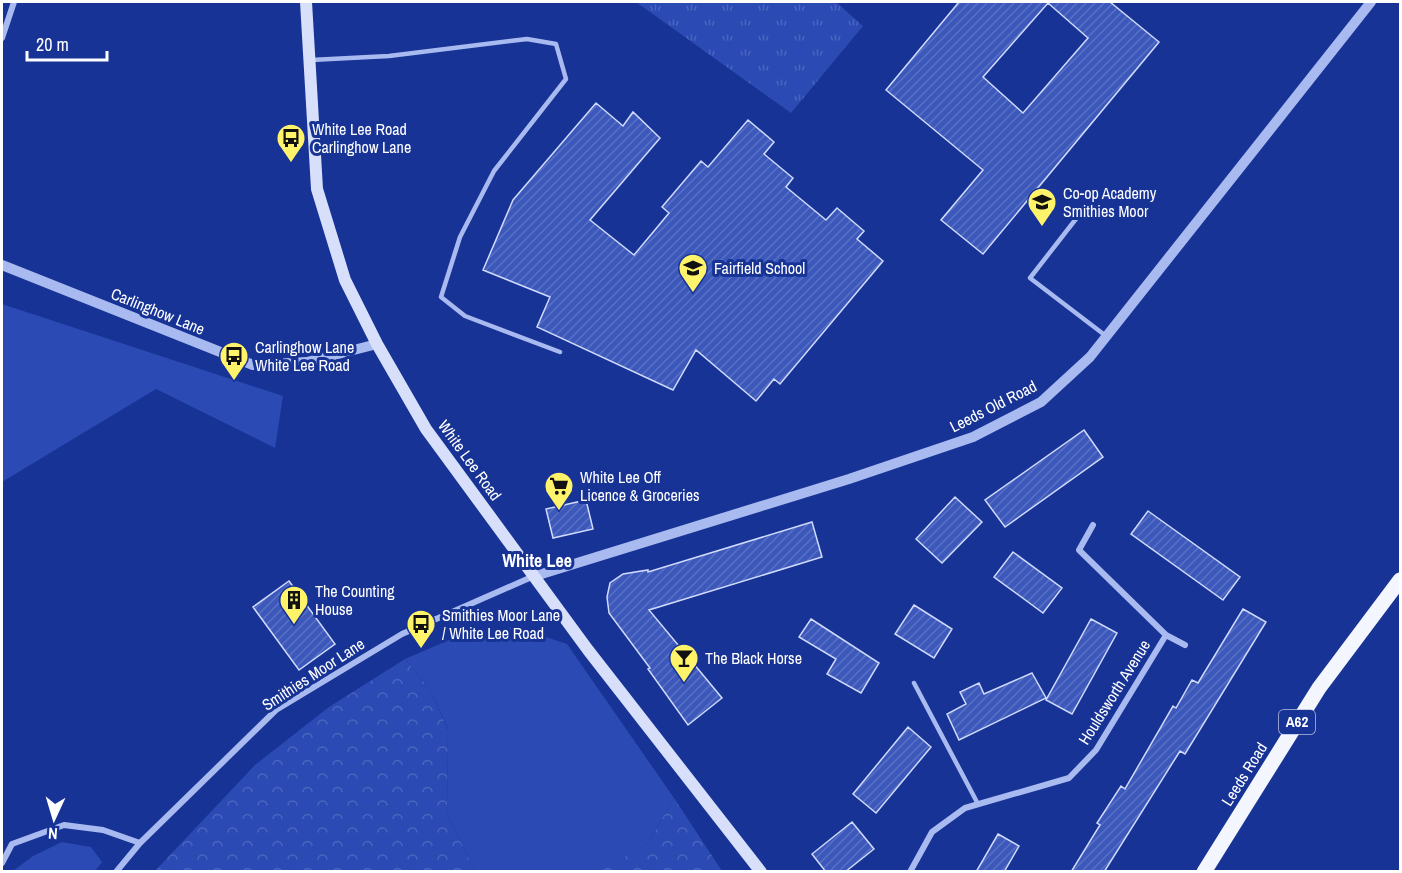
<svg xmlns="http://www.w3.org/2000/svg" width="1402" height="873" font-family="'Archivo Narrow',sans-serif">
<defs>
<pattern id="forest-crowns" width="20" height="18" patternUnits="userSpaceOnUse" patternTransform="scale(1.5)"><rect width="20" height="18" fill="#2b4ab4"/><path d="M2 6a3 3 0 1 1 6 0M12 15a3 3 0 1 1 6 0" fill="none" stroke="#4b65bf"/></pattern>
<pattern id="park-tufts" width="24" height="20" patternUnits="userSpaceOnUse" patternTransform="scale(1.5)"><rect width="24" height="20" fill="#2b4ab4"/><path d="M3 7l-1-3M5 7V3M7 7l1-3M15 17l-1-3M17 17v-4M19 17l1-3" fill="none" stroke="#4b65bf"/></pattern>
<pattern id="building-hatch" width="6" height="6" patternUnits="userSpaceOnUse" patternTransform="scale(1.5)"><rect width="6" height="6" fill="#3c58bb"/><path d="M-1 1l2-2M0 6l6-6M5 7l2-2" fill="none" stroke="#5971c5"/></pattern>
</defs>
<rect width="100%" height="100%" fill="#173395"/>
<path fill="#2b4ab4" d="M2,304L283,396L275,448L156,389L2,482Z
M515,627L567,644L674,798L648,843L605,870L475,871L447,814L448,729L431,691L405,659L465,633Z
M62,842L91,847L102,862L95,871H13L33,856Z"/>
<path fill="url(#forest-crowns)" d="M405,659L431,691L448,730L447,814L475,871H155L255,765L329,707Z
M674,798L722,871H601L648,843Z"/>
<path fill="url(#park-tufts)" d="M636,2H836L863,26L791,113Z"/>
<path fill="url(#building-hatch)" stroke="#d0dafc" stroke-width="1.5" fill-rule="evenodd" d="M959,2H1110L1159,42L983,254L941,220L983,170L886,90ZM1048,3L1088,38L1023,113L983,77Z
M596,103L623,126L633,112L660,138L590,220L634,255L669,213L662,207L701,161L708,167L748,120L774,142L764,154L793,178L786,187L826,220L837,208L864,231L857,239L883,261L780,384L774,379L756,401L696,350L673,390L537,327L550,297L483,270L513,200Z
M1084,430L1103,457L1005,527L985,500Z
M955,497L982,522L942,563L916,539Z
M586,500L593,529L553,538L546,509Z
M1148,511L1240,577L1223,600L1131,534Z
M812,522L822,557L649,610L722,698L688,725L648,669L650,668L609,613L607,597L610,583L623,574L648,570V572Z
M1013,552L1062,588L1043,613L994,577Z
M289,581L335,644L299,670L253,607Z
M914,605L952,629L934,658L895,634Z
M1243,609L1266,622L1185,754L1180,751L1104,872H1071L1100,825L1097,823L1121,786L1125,789L1173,706L1176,708L1192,680L1198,683Z
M811,619L879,663L861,693L827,674L836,659L799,637Z
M1091,619L1117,633L1072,714L1046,700Z
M1032,673L1046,698L959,740L947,714L966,704L960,692L979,683L984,694Z
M908,727L931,747L876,813L853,794Z
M852,822L874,849L845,872H826L812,854Z
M998,834L1019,846L1004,872H976Z"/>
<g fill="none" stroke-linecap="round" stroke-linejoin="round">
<path stroke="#a9baf1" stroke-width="4.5" d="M311,60L389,56L527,39L556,44L566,79L494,171L460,237L441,297L465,316L560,352
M1079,215L1030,278L1106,336
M914,683L978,804"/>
<path stroke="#a9baf1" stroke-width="6" d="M2,38L14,2
M1166,635L1185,645
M2,863L12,844L64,825L103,830L140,843
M116,872L140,843L276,710L402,634L534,576
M910,872L932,832L965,808L1069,778L1096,750L1166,635L1079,550L1093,525"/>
<path stroke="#a9baf1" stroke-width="10" d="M2,265L253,365L307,362L377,344
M535,576L849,479L973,437L1041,402L1090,357L1371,2"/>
<path stroke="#d7dffb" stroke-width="12" d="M306,2L317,189L345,280L377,344L426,429L588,650L761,872"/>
<path stroke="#f3f5ff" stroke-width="15" d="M1204,872L1319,688L1400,580"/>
</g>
<defs>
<g id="bus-pin" transform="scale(1.5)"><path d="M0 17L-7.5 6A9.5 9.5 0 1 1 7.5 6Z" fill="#fff469" stroke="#173395"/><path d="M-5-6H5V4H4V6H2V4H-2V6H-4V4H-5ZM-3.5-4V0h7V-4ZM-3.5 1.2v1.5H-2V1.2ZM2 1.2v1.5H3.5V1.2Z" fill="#111"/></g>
<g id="school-pin" transform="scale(1.5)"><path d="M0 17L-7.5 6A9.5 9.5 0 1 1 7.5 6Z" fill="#fff469" stroke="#173395"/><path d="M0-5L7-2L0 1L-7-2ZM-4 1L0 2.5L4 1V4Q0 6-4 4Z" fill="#111"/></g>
<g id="supermarket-pin" transform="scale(1.5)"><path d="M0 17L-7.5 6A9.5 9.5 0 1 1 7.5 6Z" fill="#fff469" stroke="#173395"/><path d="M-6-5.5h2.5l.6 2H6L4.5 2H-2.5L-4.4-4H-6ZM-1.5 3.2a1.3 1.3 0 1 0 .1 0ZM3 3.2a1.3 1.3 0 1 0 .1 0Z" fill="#111"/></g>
<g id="building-pin" transform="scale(1.5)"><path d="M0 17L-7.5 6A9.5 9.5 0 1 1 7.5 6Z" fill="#fff469" stroke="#173395"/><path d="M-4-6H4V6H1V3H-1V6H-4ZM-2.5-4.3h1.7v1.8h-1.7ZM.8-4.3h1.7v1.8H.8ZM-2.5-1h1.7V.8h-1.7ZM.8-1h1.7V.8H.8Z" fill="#111"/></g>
<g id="bar-pin" transform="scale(1.5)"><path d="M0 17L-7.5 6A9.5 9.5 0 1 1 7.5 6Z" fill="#fff469" stroke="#173395"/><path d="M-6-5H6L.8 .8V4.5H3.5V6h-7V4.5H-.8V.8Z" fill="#111"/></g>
</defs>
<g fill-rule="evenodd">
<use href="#bus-pin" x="291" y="138"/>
<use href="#school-pin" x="1042" y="202"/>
<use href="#school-pin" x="693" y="268"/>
<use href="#bus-pin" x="234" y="356"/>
<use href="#supermarket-pin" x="559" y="486"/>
<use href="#building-pin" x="294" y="600"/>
<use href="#bus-pin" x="421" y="624"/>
<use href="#bar-pin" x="684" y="658"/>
</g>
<g text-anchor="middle" stroke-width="6" stroke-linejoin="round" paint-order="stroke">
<rect fill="#173395" stroke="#b9c2df" stroke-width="1.5" x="1279" y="710" width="36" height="24" rx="4.5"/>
<g font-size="15" font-weight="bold" fill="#fff">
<text x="1297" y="727">A62</text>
</g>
<g font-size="16" fill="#fff" stroke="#173395" text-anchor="start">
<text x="312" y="135">White Lee Road<tspan x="312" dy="18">Carlinghow Lane</tspan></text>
<text x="1063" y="199">Co-op Academy<tspan x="1063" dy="18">Smithies Moor</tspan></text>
<text x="714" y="274">Fairfield School</text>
<text x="255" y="353">Carlinghow Lane<tspan x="255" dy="18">White Lee Road</tspan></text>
<text x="580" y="483">White Lee Off<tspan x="580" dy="18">Licence &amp; Groceries</tspan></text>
<text x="315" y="597">The Counting<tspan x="315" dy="18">House</tspan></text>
<text x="442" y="621">Smithies Moor Lane<tspan x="442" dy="18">/ White Lee Road</tspan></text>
<text x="705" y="664">The Black Horse</text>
</g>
<g font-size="16" fill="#fff" stroke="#173395">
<text transform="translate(158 311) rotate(22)" y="6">Carlinghow Lane</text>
<text transform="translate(993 406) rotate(-27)" y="6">Leeds Old Road</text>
<text transform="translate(470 460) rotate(54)" y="6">White Lee Road</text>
<text transform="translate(313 674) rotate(-33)" y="6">Smithies Moor Lane</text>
<text transform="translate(1114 692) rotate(-58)" y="6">Houldsworth Avenue</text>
<text transform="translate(1244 774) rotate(-58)" y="6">Leeds Road</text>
</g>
<g font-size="18" font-weight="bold" fill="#fff" stroke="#173395">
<text x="537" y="567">White Lee</text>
</g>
</g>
<rect width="1402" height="873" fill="none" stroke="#ffffff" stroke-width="6"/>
<g transform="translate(54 819) rotate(184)" stroke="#173395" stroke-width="4.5" paint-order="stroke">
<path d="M0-4.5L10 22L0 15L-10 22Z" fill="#ffffff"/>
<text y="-9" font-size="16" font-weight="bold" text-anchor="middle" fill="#ffffff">N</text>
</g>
<path d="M27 51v9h80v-9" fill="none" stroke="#ffffff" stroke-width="3"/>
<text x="36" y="51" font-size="18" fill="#ffffff" stroke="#173395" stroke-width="4.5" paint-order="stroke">20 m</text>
</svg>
